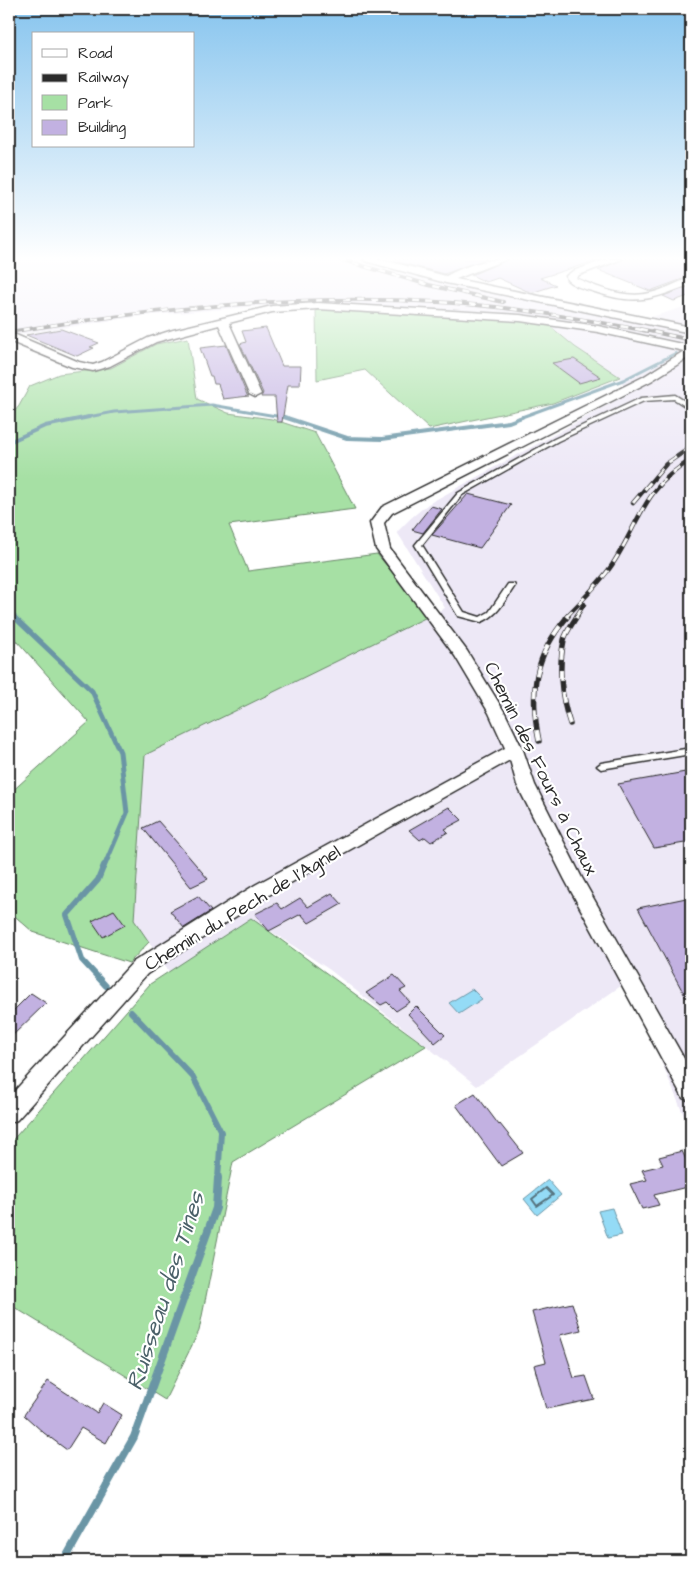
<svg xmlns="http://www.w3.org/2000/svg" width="700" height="1570" font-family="'Architects Daughter',sans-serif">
<rect width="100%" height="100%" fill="#fff"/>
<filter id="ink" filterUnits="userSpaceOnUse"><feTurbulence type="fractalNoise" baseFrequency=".02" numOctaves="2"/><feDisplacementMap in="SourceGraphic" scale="10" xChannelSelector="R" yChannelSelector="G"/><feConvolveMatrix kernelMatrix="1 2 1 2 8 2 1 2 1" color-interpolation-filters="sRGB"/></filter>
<g filter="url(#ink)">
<path fill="#ede8f6" d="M9,259H358L439,281L635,322L691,305V1133L628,981L477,1086L330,970L251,918L170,973L134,920L136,853L145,755L445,608L397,532L411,518L428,504L626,395L620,377L575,347L545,322L316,308L298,303L142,316L9,336Z"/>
<path fill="#a6e0a4" stroke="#688668" d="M316,308L545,322L575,347L620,377L553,403L429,429L365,370L317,380Z
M188,338L197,399L228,413L272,419L315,433L355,509L229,525L248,571L377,554L429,616L145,755L134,920L149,942L129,963L33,932L9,911V794L89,722L9,632V418L19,406L30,386L59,374L111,368L156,344Z
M251,918L426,1046L233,1162L199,1331L165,1400L9,1304V1144L150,984Z"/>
<path fill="#94dbf6" stroke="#6a95a5" d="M472,989L482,999L459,1014L449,1003Z
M548,1180L561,1195L537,1215L524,1199Z
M612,1208L622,1235L608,1238L598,1211Z"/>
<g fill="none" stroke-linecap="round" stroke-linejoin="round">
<path stroke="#55717c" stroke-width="2" d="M546,1188L553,1195L537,1206L532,1199Z"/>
<path stroke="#6a95a5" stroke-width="3" d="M83,418L114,412L212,405L288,418
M519,418L623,380L676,353"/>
<path stroke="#6a95a5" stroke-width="4" d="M284,417L347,438L382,439L509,422L522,417
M9,442L45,426L89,417
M9,612L15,617"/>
<path stroke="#6a95a5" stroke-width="5" d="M13,616L92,691L120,752L127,813L104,867"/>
<path stroke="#6a95a5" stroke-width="6" d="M104,865L98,880L67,915L82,960L106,986
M131,1012L193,1077L221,1132L218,1179"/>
<path stroke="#6a95a5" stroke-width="8" d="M64,1561L134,1437L216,1208L218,1178"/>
</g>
<path fill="#c2b1e1" stroke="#2b2b2b" d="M395,259H487L444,274L394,261Z
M509,259H602L540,278L556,285L534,292L527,291L498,278L486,282L471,275Z
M624,259H691V272L683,275L688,277L650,291L598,270Z
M691,286V295L674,301L663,296Z
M266,328L282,366H301L300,385H288L282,422H277L275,397H261L263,393L240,344L246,342L242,331Z
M61,329L99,343L90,347L94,348L77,356L26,335Z
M226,345L247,395L249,396L223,399L218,384H214L212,376H210L200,348Z
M574,359L601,377L579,383L552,363Z
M468,494L511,505L480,548L432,535Z
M431,506L442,509L423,533L412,530Z
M691,771V842L654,848L618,784Z
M449,807L462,820L445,829L448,832L431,842L425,837L420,840L409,830Z
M158,821L179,845L208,879L191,887L143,828Z
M332,893L342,904L309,923L301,914L269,931L255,914L277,903L282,909L300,898L308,907Z
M198,896L211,911L184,928L170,911Z
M691,897V1007L638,908Z
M114,910L125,925L103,937L92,921Z
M394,975L406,988L400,991L410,1002L396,1011L387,1002L381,1005L366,993Z
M31,993L46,1003L9,1039V1015Z
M416,1006L445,1035L435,1043L408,1014Z
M475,1093L499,1125L500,1124L523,1153L501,1166L456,1105Z
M682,1151L691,1170V1186L654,1195L659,1205L642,1209L630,1184L647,1180L642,1170L663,1165L659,1157Z
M572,1303L581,1330L560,1335L574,1378L586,1376L594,1399L546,1409L534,1365L546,1362L532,1312Z
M48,1381L97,1413L103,1403L122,1415L106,1443L81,1428L67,1450L44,1433L24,1415Z"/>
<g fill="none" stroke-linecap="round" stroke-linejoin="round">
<g stroke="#2b2b2b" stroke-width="3">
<path id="lane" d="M675,395L691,405V410L674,399L644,401L558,441L462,495L422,545L464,612L480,617L489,612L508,584H514L515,586C505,600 498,616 481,622L458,616L415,545L458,493L554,439L641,398Z
M691,748V754L601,769L597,766L601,763Z"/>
</g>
<g stroke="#2b2b2b" stroke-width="3">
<path id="street" d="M363,259H379L446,276C464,266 485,259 507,259L456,279L691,327V333L446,283L365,261Z
M608,259H622L579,275L576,278C598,288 626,299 650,293C664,290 677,282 691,278V284C651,300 635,306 592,291C584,289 573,286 567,280L566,276L573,271Z
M318,303L520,315L598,326L691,346V356L651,381L392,513L384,523L390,549L467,651L505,713L523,750L535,785L582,878L691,1071V1101L683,1098L565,880L517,785L510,760L269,895L147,974L17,1120L9,1123V1097L133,962L255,885L505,748L489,713L455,656L376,549L370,523L382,507L643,377L684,351L598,332L520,321L318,309L272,312L229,323L261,394L255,397L249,394L219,325L156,342L110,366L93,371L72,367L9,341V335H16L79,362L93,365L102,362L148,338L173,330L272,306Z"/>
</g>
<use href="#lane" fill="#fff" fill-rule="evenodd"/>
<use href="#street" fill="#fff" fill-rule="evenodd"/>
<g stroke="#2b2b2b" stroke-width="4">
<path id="rail-far2" d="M339,259L429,285L503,302
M640,329L691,340
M9,332C151,309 294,294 438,302C508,306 578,318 647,331"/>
</g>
<g stroke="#2b2b2b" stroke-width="4.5">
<path id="rail-far1" d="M633,503L666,464L691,447
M566,617C582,600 599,584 612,565C640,522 643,488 691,460
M576,617L584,604"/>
</g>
<g stroke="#2b2b2b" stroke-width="5.5">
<path id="rail" d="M570,724C561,697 558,668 564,640C566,632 573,623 577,616
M539,741C529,691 534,656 568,616"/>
</g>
<use href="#rail-far2" stroke="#fff" stroke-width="2.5" stroke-dasharray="7" stroke-linecap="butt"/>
<use href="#rail-far1" stroke="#fff" stroke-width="3" stroke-dasharray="9" stroke-linecap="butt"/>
<use href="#rail" stroke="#fff" stroke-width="4" stroke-dasharray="11" stroke-linecap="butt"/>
</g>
</g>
<linearGradient id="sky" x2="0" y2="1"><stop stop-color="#86c4ee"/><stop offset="0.54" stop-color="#fff"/><stop offset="1" stop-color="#fff" stop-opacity="0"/></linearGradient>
<rect width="700" height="479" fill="url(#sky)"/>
<g text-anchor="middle" stroke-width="4.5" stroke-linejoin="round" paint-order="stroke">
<g font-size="19" fill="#2b2b2b" stroke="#fff">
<text transform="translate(542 768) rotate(64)" y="7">Chemin des Fours à Chaux</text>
<text transform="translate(242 907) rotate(-31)" y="7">Chemin du Pech de l'Agnel</text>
</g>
<g font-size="24" font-style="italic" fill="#4a6068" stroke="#fff">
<text transform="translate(165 1291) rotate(-72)" y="8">Ruisseau des Tines</text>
</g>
</g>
<rect width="700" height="1570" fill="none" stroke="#fff" stroke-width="30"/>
<rect x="15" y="15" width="670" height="1540" fill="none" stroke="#2b2b2b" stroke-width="2" filter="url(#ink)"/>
<rect x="32" y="32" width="162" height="115" fill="#ffffff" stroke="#aaaaaa"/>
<rect x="42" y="49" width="25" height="8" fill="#ffffff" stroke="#aaaaaa"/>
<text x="78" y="58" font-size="15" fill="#2b2b2b">Road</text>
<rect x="42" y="74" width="25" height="8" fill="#2b2b2b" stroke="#aaaaaa"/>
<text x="78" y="82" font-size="15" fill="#2b2b2b">Railway</text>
<rect x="42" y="95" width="25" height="15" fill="#a6e0a4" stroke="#aaaaaa"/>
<text x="78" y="108" font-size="15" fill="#2b2b2b">Park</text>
<rect x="42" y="120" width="25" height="15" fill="#c2b1e1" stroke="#aaaaaa"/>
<text x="78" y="132" font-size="15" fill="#2b2b2b">Building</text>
</svg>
